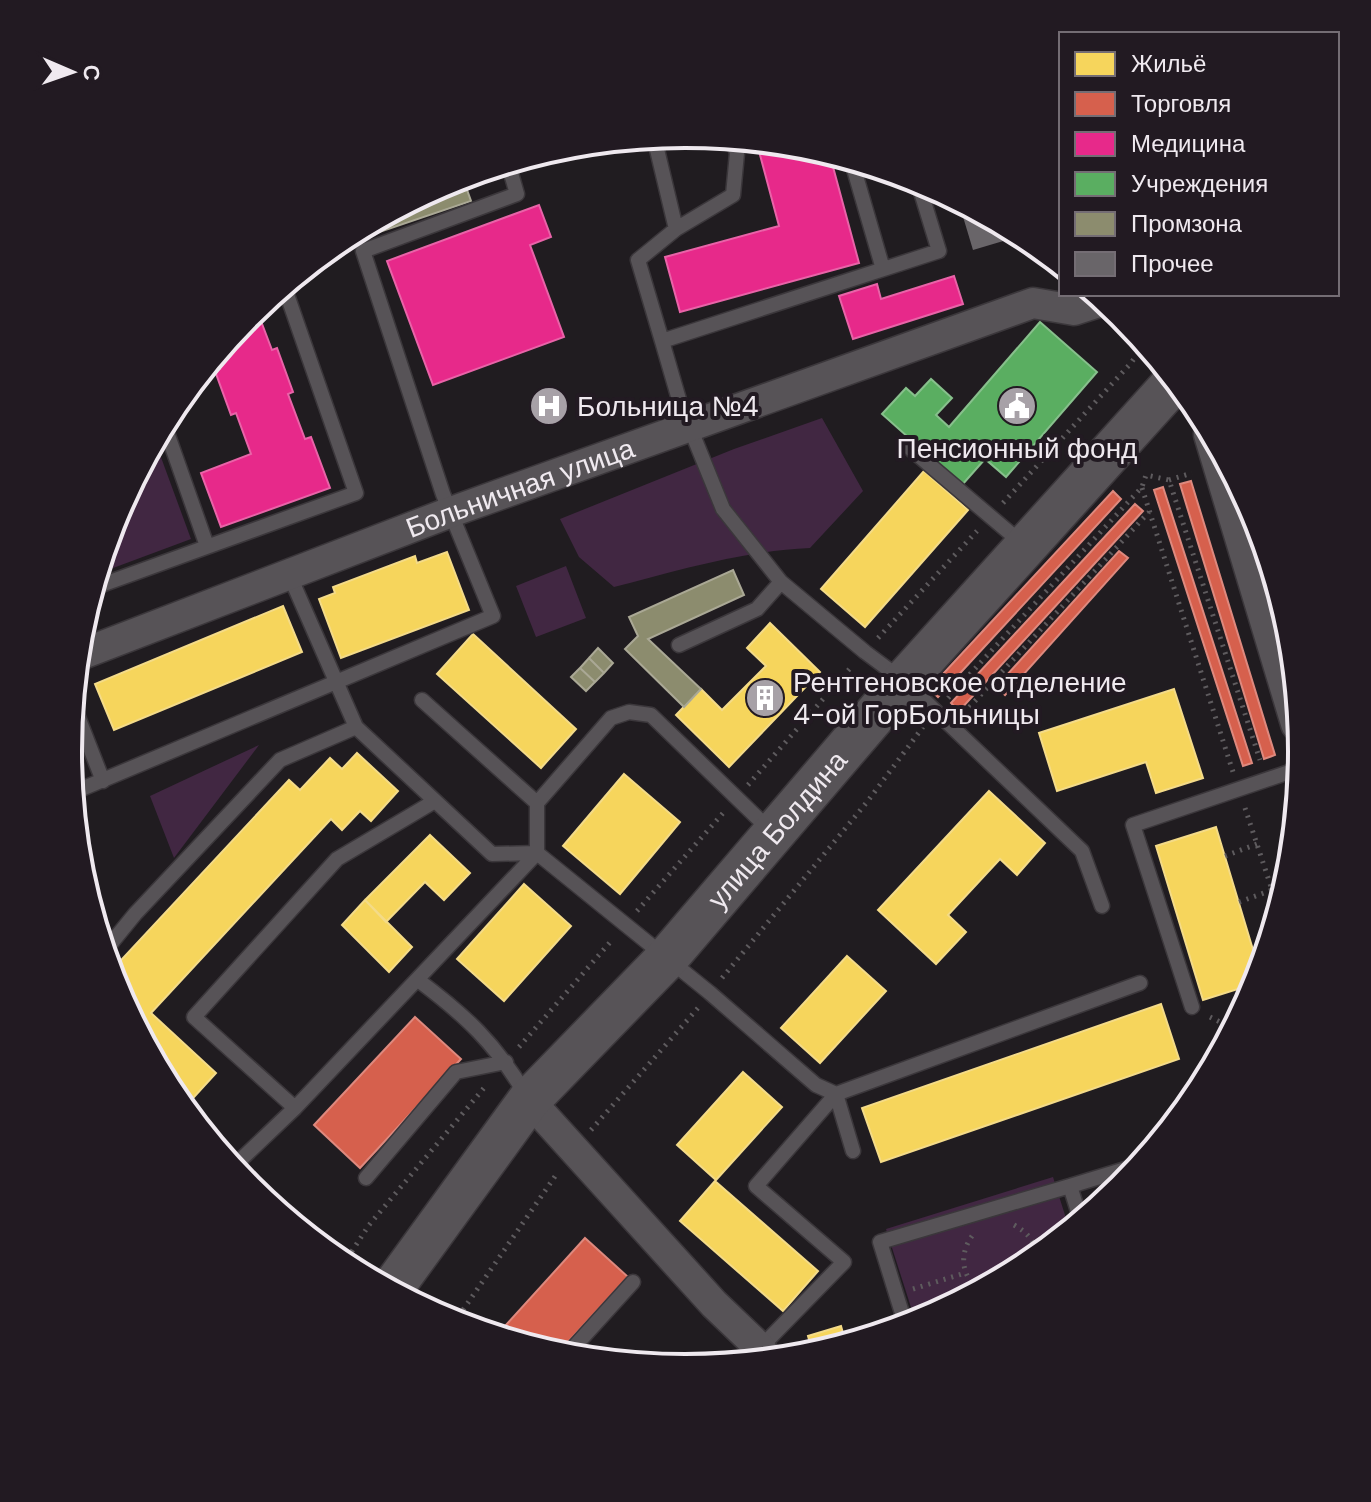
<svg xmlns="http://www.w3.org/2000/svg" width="1371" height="1502" font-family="'DM Sans',sans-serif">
<rect width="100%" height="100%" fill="#201c20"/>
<path fill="#412742" d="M822,418L863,491L810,548C743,551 679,570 614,587L579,557L560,519L734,449Z
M155,441L191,539L97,574L115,514Z
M566,566L586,618L536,637L516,586Z
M259,745L174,858L150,796Z
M1053,1177L1070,1231L1028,1265L916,1323L886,1229Z"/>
<path fill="#f6d55c" stroke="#f4db88" stroke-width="2" d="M924,471L968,510L865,627L821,589Z
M447,552L469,610L341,658L319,599L335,593L333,587L415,556L417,563Z
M283,606L302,652L114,730L95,684Z
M770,623L820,672L729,767L676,715L701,689L722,710L766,666L747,648Z
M473,634L576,729L541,768L437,674Z
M1174,689L1203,778L1156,793L1146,762L1057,791L1039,733Z
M357,753L398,791L371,821L360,811L342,830L331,819L151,1013L216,1073L184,1108L172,1094L115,987L110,972L289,780L300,790L330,758L342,769Z
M624,774L680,822L620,894L563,846Z
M989,791L1045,843L1017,875L1000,859L948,915L966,932L936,964L878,910Z
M1216,827L1260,973L1257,983L1203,1000L1156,846Z
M430,835L470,873L444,900L425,882L386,922L365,900Z
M524,884L571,926L504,1001L457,959Z
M365,900L412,947L389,972L342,925Z
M847,956L886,991L820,1063L781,1028Z
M1161,1004L1179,1059L881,1162L862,1108Z
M743,1072L782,1107L716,1180L677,1145Z
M715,1181L818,1271L783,1311L680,1221Z
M841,1326L846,1344L813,1354L808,1336Z"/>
<path fill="#d6604d" stroke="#de897e" stroke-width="2" d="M1191,481L1275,755L1264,759L1180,484Z
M1163,487L1252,763L1243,766L1154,490Z
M1113,491L1121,499L938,697L929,689Z
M1135,504L1143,511L959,711L951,703Z
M1119,551L1128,558L1005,695L996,687Z
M415,1017L461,1059L360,1168L314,1125Z
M585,1238L628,1277L557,1354L496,1336Z"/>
<path fill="#e7298a" stroke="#e963a8" stroke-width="2" d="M756,140L806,145L829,152L859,263L680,312L665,257L779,226Z
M539,205L551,237L530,245L564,337L433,385L387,261Z
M954,276L963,304L853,339L839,296L877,284L881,299Z
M256,308L272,350L277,348L293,392L288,394L305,439L311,437L330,488L221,527L201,473L251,454L236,413L231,415L215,371L220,369L215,355Z"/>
<path fill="#5aae61" stroke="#87c08c" stroke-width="2" d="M1040,322L1097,372L1006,477L985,459L962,485L882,414L906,388L915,396L931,379L952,398L936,415L949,427Z
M1110,1198L1092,1212L1090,1204Z"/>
<path fill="#8c8c6e" stroke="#aaa895" stroke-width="2" d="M462,176L471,201L347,243L345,236L450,180Z
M733,570L744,595L648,639L701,689L684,707L625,649L638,636L629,617Z
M598,648L613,663L604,673L589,658Z
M589,658L604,673L595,682L580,668Z
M580,668L595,682L586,691L571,677Z"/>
<path fill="#696569" d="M958,200L1006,225L1010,239L973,250Z"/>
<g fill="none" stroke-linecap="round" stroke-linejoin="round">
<g stroke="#3b373b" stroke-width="17">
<path id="service" d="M654,137L676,229
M851,159L883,269
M917,179L939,251L662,341L680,403L723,509L781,582L865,652L904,681L1082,851L1102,906
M662,341L638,260L676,229L733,195L737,153L732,138
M164,424L207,546
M906,445L1024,545
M289,574L356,727L492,854L537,853L710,993L816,1085L836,1094L1140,983
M93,588L356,493L284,286
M679,645L757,609L781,582
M422,700L537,803L611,718L629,712L651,715L771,831
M73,704L103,781
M72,793L493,616L443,494L363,251L517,194L508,163
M104,952L135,914L280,760L356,727
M418,980C466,1016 495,1043 526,1095
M1192,1007L1133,825L1301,768
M295,1108L537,853V803
M232,1168L295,1108L194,1017L337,859L435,801
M366,1178L456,1072L506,1062
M1081,1221L1070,1186L1142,1164
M906,1326L880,1242L1070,1186
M760,1348L844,1262L756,1186L836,1094L853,1151
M565,1357L633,1282"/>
</g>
<g stroke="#3b373b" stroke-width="33">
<g id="minor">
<path id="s1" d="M77,656L451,512L1033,303L1074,310L1105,300"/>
<path d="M529,1100L714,1304L760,1348L768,1360"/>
</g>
</g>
<g stroke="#3b373b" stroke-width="41">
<path id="tertiary" d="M1213,434L1300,723"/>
</g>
<g stroke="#3b373b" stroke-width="45">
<g id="secondary">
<path id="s2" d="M391,1290L529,1100L667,958L904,681L1176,380"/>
</g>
</g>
<path stroke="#5e5b5e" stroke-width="5" stroke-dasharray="2 6" stroke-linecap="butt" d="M1169,480L1192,473
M1142,488L1233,772
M1003,503L1131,363L1145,343
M878,638L977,531
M948,698L1142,487L1146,475L1169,480L1260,760
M964,713L1149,512
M748,785L852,666
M1245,808L1279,911
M1225,856L1257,844
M1239,902L1272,890
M637,911L723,813
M1255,954L1267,950
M722,978L867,802L923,727
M1210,1017L1234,1029
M519,1047L612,940
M591,1130L698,1008
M1014,1225C1028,1233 1035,1241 1037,1257
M972,1236C959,1254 961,1277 980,1290
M1036,1246L1061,1238
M343,1265L369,1225L484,1088
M913,1289L965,1273
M454,1323L558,1172"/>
<use href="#service" stroke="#575357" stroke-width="14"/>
<use href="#minor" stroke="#575357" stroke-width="30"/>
<use href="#tertiary" stroke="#575357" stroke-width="38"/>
<use href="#secondary" stroke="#575357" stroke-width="42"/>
</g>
<defs>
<g id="hospital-disc" transform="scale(2)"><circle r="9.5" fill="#a7a1a7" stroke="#221a22"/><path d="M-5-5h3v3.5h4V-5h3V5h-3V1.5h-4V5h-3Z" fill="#fff"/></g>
<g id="civic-disc" transform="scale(2)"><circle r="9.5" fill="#a7a1a7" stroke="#221a22"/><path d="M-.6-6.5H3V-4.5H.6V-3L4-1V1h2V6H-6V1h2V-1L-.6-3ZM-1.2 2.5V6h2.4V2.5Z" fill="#fff"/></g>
<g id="building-disc" transform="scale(2)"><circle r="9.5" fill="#a7a1a7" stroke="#221a22"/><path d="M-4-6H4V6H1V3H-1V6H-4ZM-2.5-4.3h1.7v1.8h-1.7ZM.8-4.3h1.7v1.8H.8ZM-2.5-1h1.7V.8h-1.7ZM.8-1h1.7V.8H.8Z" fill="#fff"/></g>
</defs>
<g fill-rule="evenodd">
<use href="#hospital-disc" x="549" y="406"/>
<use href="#civic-disc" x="1017" y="406"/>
<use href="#building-disc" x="765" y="698"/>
</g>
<g text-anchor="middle" stroke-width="8" stroke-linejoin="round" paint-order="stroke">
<g font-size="28" fill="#efe9ef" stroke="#221a22" text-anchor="start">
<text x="577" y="416">Больница №4</text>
<text x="1017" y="458" text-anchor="middle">Пенсионный фонд</text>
<text x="793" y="692">Рентгеновское отделение<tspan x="793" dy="32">4-ой ГорБольницы</tspan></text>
</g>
<g font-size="28" fill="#efe9ef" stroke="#221a22">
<text dy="10" stroke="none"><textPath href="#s1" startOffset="474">Больничная улица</textPath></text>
<text dy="10" stroke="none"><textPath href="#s2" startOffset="602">улица Болдина</textPath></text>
</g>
</g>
<path d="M0 0H1371V1502H0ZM82 751a603 603 0 1 1 1206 0a603 603 0 1 1-1206 0Z" fill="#221a22" fill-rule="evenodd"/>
<path fill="none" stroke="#efe9ef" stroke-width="4" d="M82 751a603 603 0 1 1 1206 0a603 603 0 1 1-1206 0Z"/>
<rect x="1059" y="32" width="280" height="264" fill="#221a22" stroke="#746d74" stroke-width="2"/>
<rect x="1075" y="52" width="40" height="24" fill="#f6d55c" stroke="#746d74" stroke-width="2"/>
<text x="1131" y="72" font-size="24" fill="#efe9ef">Жильё</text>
<rect x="1075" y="92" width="40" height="24" fill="#d6604d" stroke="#746d74" stroke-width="2"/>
<text x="1131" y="112" font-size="24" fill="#efe9ef">Торговля</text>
<rect x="1075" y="132" width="40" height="24" fill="#e7298a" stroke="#746d74" stroke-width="2"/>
<text x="1131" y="152" font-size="24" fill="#efe9ef">Медицина</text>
<rect x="1075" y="172" width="40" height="24" fill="#5aae61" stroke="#746d74" stroke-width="2"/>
<text x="1131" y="192" font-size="24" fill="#efe9ef">Учреждения</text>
<rect x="1075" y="212" width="40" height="24" fill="#8c8c6e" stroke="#746d74" stroke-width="2"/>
<text x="1131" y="232" font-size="24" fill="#efe9ef">Промзона</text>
<rect x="1075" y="252" width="40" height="24" fill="#696569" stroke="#746d74" stroke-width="2"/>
<text x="1131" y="272" font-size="24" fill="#efe9ef">Прочее</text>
<g transform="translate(72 72) rotate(92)" stroke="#221a22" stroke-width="6" paint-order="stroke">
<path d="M0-6L14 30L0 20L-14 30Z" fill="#efe9ef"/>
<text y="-12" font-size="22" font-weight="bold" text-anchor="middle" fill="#efe9ef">С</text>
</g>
</svg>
